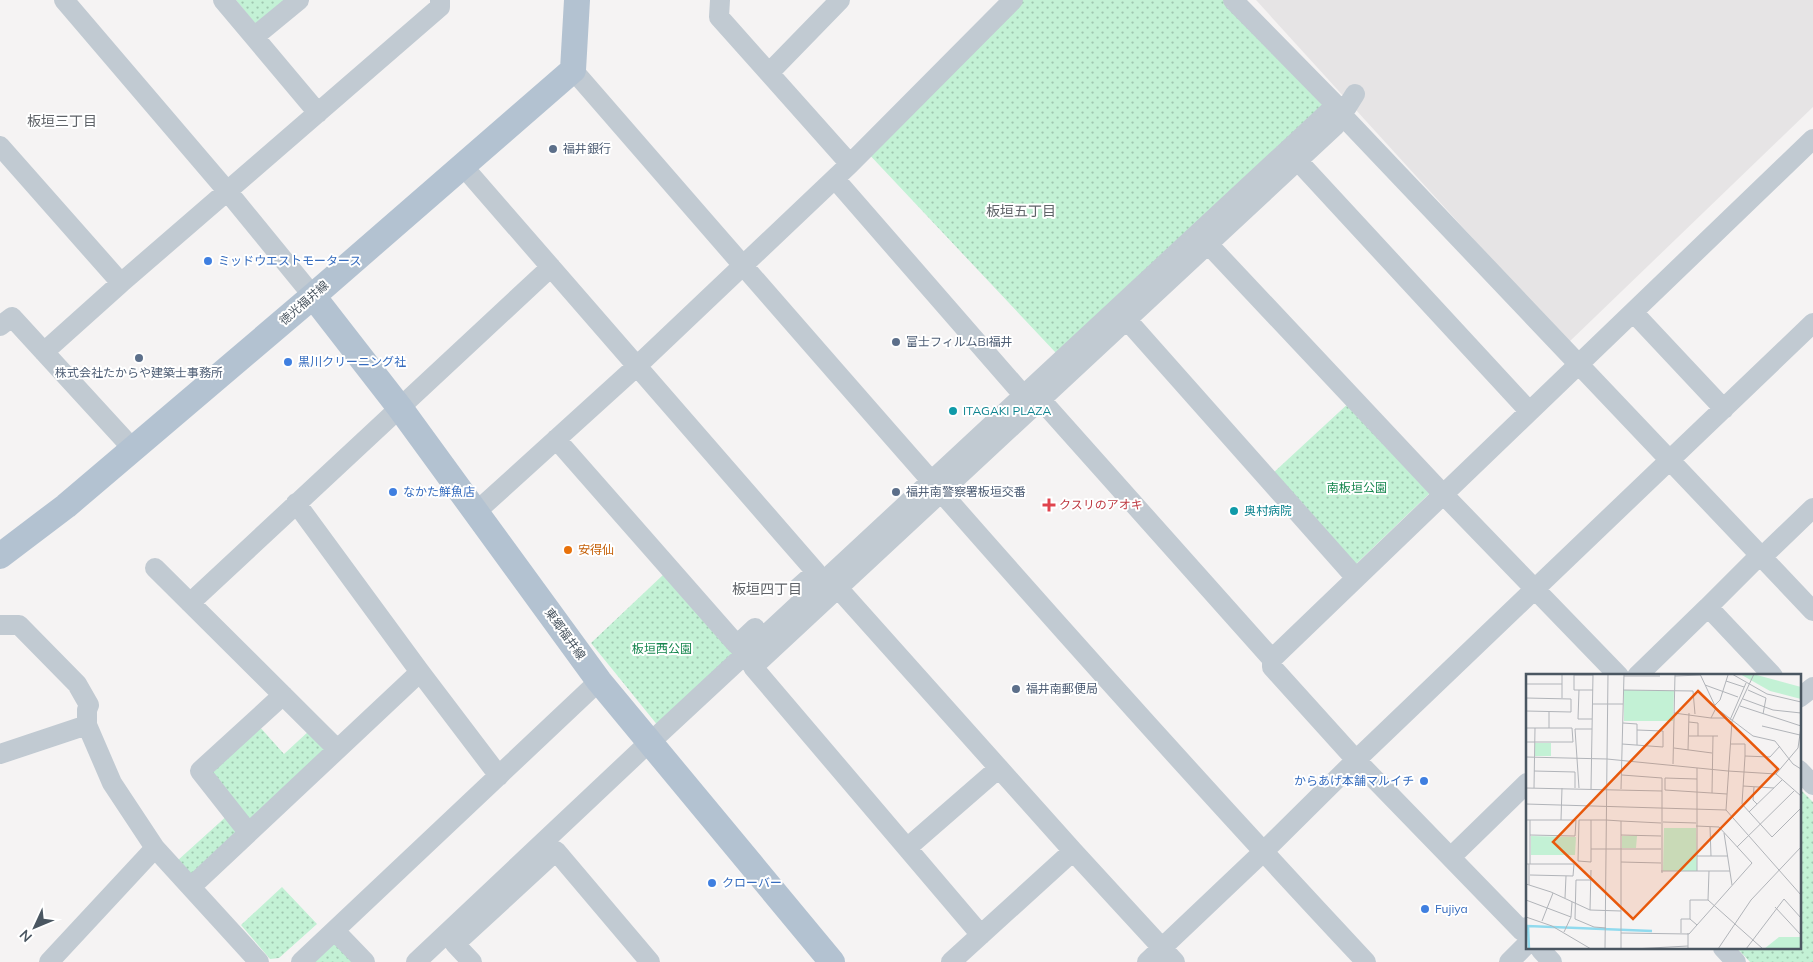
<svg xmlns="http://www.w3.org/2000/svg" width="1813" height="962" font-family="Mulish,'Noto Sans JP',sans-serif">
<defs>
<pattern id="park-dots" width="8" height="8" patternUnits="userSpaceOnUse" patternTransform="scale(1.25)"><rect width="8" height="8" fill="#c3f1d5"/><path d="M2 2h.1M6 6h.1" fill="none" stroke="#a0c6b0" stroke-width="1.8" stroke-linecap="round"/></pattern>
</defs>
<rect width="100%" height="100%" fill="#f5f3f3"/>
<path fill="#e6e4e5" d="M1256,0H1813V107L1568,343Z"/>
<path fill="url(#park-dots)" d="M236,0H288L257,26Z
M1013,0H1233L1330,100L1056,353L865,150Z
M1351,401L1433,490L1354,566L1272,474Z
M664,574L736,656L659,727L591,643Z
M258,725L284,754L310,730L328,750L249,823L207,770Z
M1799,788L1813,802V962H1750L1737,948H1799Z
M229,814L241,830L190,876L177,861Z
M282,887L317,924L279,958L270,959L241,925Z
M338,940L358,962H313Z"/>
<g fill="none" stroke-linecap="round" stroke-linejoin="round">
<path stroke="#c1cad2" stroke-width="20" d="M64,0L228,192L313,296
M223,0L318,113
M720,0L719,17L850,164
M1233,0L1336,105L1342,115L1813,611
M254,37L299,0
M573,70C834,370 1094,672 1366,962
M769,73L840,0
M0,146L121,283L440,7V0
M1298,161L1529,411
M462,165L816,572L798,588
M835,179L1024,396
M1208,244L1443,494L1619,676
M1633,312L1724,409
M1127,320L1356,578
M0,326L12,317L133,449
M44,352L121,283
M1041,400L1272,659L1813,139
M556,439L737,645L755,628
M296,503L420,672L499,776
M476,512L637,366L850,164L1013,0
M1762,557L1813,508
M155,568L337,749
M837,587L1073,851L1175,962
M190,603L551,267
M1708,607L1760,555
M0,625H19L77,684L89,705L87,710V725
M1272,659V667L1356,760L1522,931L1527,927
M1637,676L1708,607L1773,676
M1799,698L1813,687
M657,736L1336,105
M0,754L87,725L112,783L155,848L259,962
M1799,770L1813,785
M248,832L200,771L283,695
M907,848L999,768
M1451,857L1527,783
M191,887L420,672
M338,934L365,962
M981,935L753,667L1335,126L1355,94
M1543,948L1541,950L1552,962
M1723,948L1736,962
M49,962L155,848
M301,962L599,681
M416,962L641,750
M472,962L455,944L556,851L650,962
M951,962L1073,851
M1147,962L1263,852L1356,760L1813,323
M1509,962L1527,944"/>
<path stroke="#b3c2d1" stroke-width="26" d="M313,296L400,408L599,681L832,962
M0,556L66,506L313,296L573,70L577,0"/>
</g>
<g fill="#5c6f8a" stroke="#fff" stroke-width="2">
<circle cx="553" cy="149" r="5"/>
<circle cx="896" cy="342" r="5"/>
<circle cx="139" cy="358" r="5"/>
<circle cx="896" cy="492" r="5"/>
<circle cx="1016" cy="689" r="5"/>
</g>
<g fill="#3f7fe0" stroke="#fff" stroke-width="2">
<circle cx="208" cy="261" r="5"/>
<circle cx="288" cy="362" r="5"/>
<circle cx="393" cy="492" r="5"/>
<circle cx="1424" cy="781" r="5"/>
<circle cx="712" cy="883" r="5"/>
<circle cx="1425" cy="909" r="5"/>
</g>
<g fill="#0f9aa8" stroke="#fff" stroke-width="2">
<circle cx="953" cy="411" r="5"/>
<circle cx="1234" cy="511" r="5"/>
</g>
<path fill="#e0444e" stroke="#fff" stroke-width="2" d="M1046.5 497.5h5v5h5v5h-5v5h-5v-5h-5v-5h5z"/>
<circle fill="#e8710a" stroke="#fff" stroke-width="2" cx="568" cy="550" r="5"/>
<g text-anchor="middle" stroke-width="4" stroke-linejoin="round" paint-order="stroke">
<g font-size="12" fill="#4e5e75" stroke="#fff" text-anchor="start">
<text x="563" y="153">福井銀行</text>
<text x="906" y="346">富士フィルムBI福井</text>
<text x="139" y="377" text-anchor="middle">株式会社たからや建築士事務所</text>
<text x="906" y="496">福井南警察署板垣交番</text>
<text x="1026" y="693">福井南郵便局</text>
</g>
<g font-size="12" fill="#366cbe" stroke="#fff" text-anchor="start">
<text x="218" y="265">ミッドウエストモータース</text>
<text x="298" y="366">黒川クリーニング社</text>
<text x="403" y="496">なかた鮮魚店</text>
<text x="1414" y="785" text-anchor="end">からあげ本舗マルイチ</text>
<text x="722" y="887">クローバー</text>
<text x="1435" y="913">Fujiya</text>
</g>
<g font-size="12" fill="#4a5661" stroke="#fff">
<text transform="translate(304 303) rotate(-41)" y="4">徳光福井線</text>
<text transform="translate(565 634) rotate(54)" y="4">東郷福井線</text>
</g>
<g font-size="12" fill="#0d838f" stroke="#fff" text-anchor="start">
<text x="963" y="415">ITAGAKI PLAZA</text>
<text x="1244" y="515">奥村病院</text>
</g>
<g font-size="12" fill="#17864f" stroke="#fff">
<text x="1357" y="492">南板垣公園</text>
<text x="662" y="653">板垣西公園</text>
</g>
<g font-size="12" fill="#be3a42" stroke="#fff" text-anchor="start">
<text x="1059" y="509">クスリのアオキ</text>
</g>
<g font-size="12" fill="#c56008" stroke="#fff" text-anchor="start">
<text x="578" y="554">安得仙</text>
</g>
<g font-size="14" fill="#5f6368" stroke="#fff">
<text x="62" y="126">板垣三丁目</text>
<text x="1021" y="216">板垣五丁目</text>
<text x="767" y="594">板垣四丁目</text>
</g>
</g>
<g transform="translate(1526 674)">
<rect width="275" height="275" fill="#f5f3f3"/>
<path d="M214,0H227L275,13V25L244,17ZM98,16L148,17L147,47H98ZM9,69H25V82H9ZM138,154H170L171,197H137ZM5,162L50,163L49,181H5ZM96,162H111L110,174H96ZM253,263H275V275H238Z" fill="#c3f1d5"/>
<path fill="none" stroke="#90daee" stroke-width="2.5" d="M3,275L2,252L126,257"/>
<path fill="none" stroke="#b1b4b9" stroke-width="1" d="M82,0L81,85L202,97M174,0L190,34L227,62L249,67L267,90L275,95M206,0L241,20L275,28M228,0L206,47L200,136L275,221M98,2H134M149,2L175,1M200,7L218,13M0,10H36M179,11L212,23M53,16L52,45H66M67,16H48V1H67M97,16L167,17L169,40M222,16L240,24L237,40M0,24L45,25V38L0,37M36,24V0M217,25L247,36L275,39M67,30H97M188,32L194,26L202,1M214,32L275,52M148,39L185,44L190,34M185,44H201M204,46L220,9M163,48L172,49V62M97,49L111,50V71M236,52L274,61M0,54H46L47,68H0M23,54V38M163,62H192M96,70L137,73V57L111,56M205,70H219V82M254,72L244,83L219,82L216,130L246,163L275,134M148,74L186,79M162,76L163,39M0,83L81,85L79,275M147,90L149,0M8,97L49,98V114M202,97L250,100L275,122M250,100L272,74L275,53M96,101L136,104V199M171,105L139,104V116L201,120M217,112L248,114M228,113L227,126L231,130M0,114L136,117M8,114L9,54M53,114L49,55H66M65,115L67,0M95,115L98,0M186,119L187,62M0,130L200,136M223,138L256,106M0,146H50L49,162L4,161M35,146L36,114M65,146V188L52,187L53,146H80L95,147M137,148L170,149M184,153L185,182M198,159L206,211M95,161L135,162M211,173L268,117M65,175H135M171,182H202M95,188L135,189M0,190H48L47,202L4,201M4,190V146M135,197H204M171,197V94M183,197L182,226L237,275M65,206H50L49,245L68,253L80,254M0,210L25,218L64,236L95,237M3,211V190M39,224L40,202M0,226L45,243M249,233L275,261M64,236L65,196M0,243L26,252L65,275M16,247L27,219M171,251L164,245V226H182M38,258L45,243L46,228M95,259L163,260L226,189L193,153L170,152M155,259V245H164M162,259V275M95,275V147L135,149M107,275L162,272M192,275L225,226L275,173M220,275L258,225L275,244"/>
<path fill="#e8590c" fill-opacity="0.15" stroke="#e8590c" stroke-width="2.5" d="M172,17L252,95L107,245L27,168Z"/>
<rect width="275" height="275" fill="none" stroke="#4a5661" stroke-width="2.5"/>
</g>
<g transform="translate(35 927) rotate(226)" stroke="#ffffff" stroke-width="4" paint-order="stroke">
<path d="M0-4L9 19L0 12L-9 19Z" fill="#4a5661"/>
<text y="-8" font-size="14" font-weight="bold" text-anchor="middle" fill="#4a5661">N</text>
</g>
</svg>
